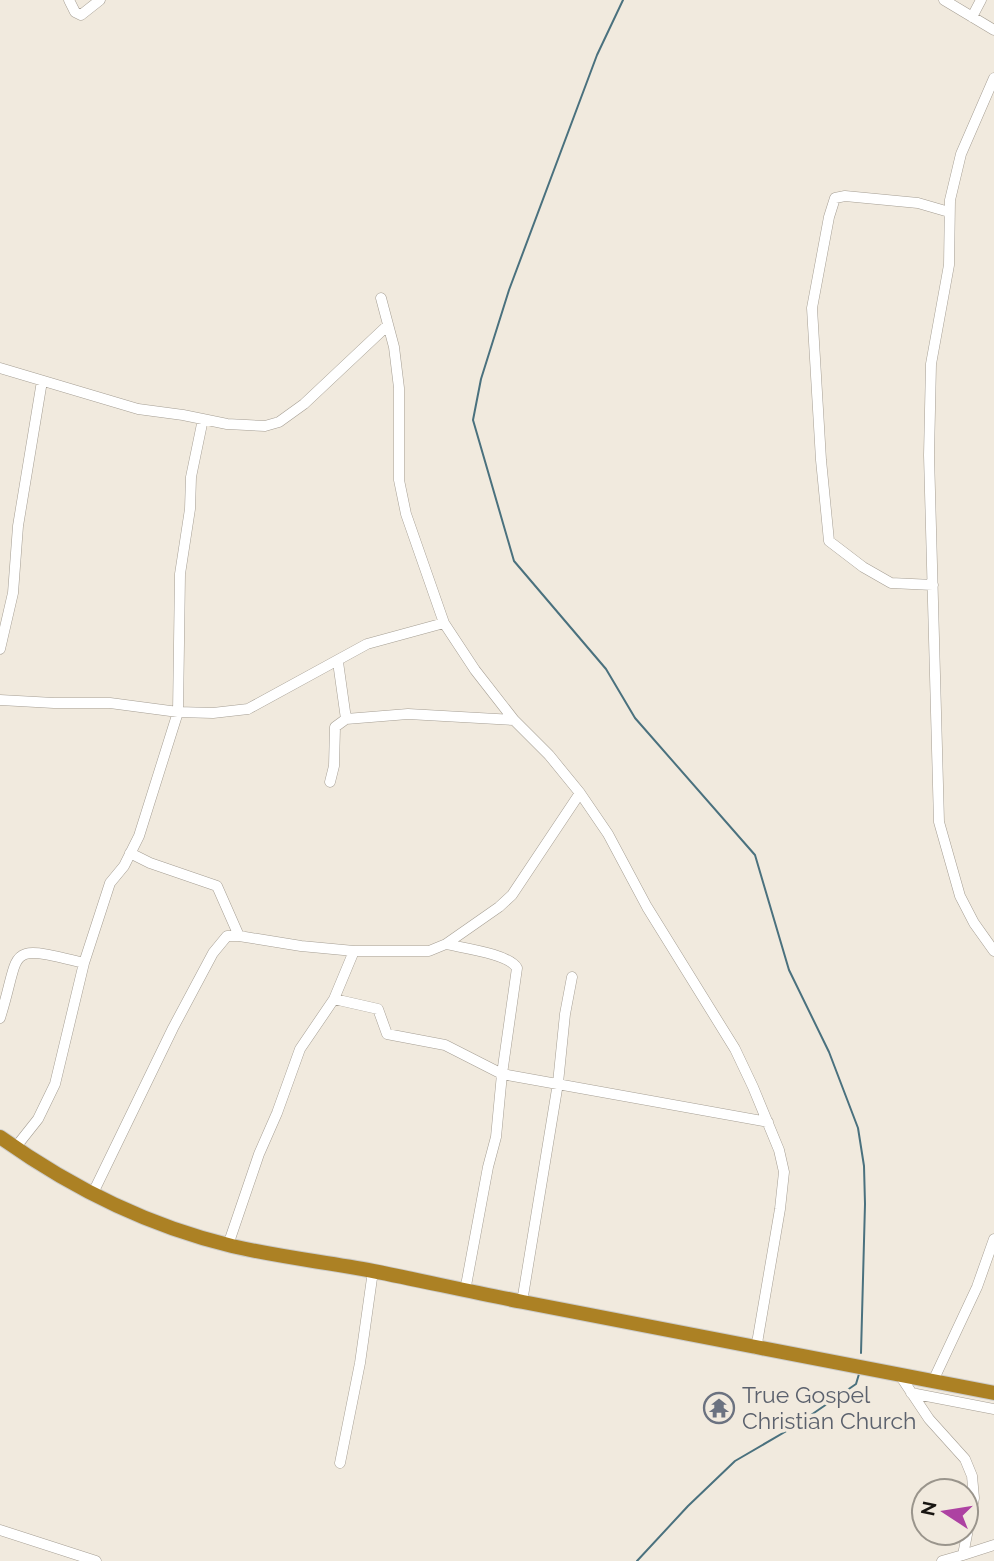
<svg xmlns="http://www.w3.org/2000/svg" width="994" height="1561" font-family="Raleway,sans-serif">
<rect width="100%" height="100%" fill="#f1eade"/>
<g fill="none" stroke-linecap="round" stroke-linejoin="round">
<path stroke="#4a717e" stroke-width="2" d="M623,0L597,55L509,290L481,379L473,420L514,561L606,669L635,718L755,855L789,970L829,1052L858,1128L864,1166L865,1204L861,1353
M637,1561L688,1506L735,1461L795,1426L856,1384L859,1374"/>
<g stroke="#a59e93" stroke-width="11">
<path id="minor" d="M69,0L75,12L81,15L100,0
M944,0L994,30
M972,17L981,0
M994,78L961,154L950,200L949,265L931,364L929,455L939,822L960,896L974,923L994,951
M381,298L394,347L399,388V480L406,514L444,623
M0,368L138,409L183,415L227,424L265,426L279,422L304,404L388,325
M933,585L891,583L863,567L829,541L821,460L812,308L829,217L835,198L845,196L918,203L949,212
M0,649L13,593L18,526L42,381
M338,662L346,719L408,714L514,720
M0,700L54,703H110L178,712L213,713L248,709L367,644L444,623L475,670L514,720L549,755L580,793L608,834L647,907L735,1049L753,1087L779,1150L784,1172L780,1209L756,1349
M330,782L334,766L335,727L346,719
M239,936L301,946L354,951H429L446,944L499,907L512,895L580,793
M446,944C463,948 509,954 517,968L502,1074L496,1137L488,1167L465,1291
M334,999L378,1009L387,1034L445,1045L502,1074L768,1122
M0,1018C22,949 3,943 84,963L110,883L124,866L139,836L178,712L180,574L190,509L191,477L203,419
M15,1148L38,1119L55,1084L84,963
M92,1195L173,1028L213,953L227,936H239L217,886L150,863L130,853
M228,1245L259,1154L277,1113L300,1049L334,999L354,951
M522,1302L558,1083L565,1014L572,977
M899,1374L929,1419L965,1459L972,1476L974,1498L963,1555L942,1561
M933,1381L977,1287L994,1239
M911,1393L994,1409
M340,1463L360,1363L373,1271
M0,1530L96,1561
M963,1555L994,1545"/>
</g>
<g stroke="#cccccb" stroke-width="16">
<path id="highway" d="M0,1137C70,1187 148,1226 232,1246C279,1257 326,1262 373,1271C423,1281 472,1292 523,1302C680,1332 837,1363 994,1393"/>
</g>
<use href="#minor" stroke="#fff" stroke-width="10"/>
<use href="#highway" stroke="#ac8124" stroke-width="14"/>
</g>
<defs>
<g id="temple-ring" transform="scale(1.575)"><circle r="9.5" fill="#f1eade" stroke="#6b7280" stroke-width="1.5"/><path d="M0-6L5-2H3V0L6.5 2.5H4V6H1.5V3h-3V6H-4V2.5H-6.5L-3 0V-2H-5Z" fill="#6b7280"/></g>
</defs>
<g fill-rule="evenodd">
<use href="#temple-ring" x="719" y="1408"/>
</g>
<g text-anchor="middle" stroke-width="7" stroke-linejoin="round" paint-order="stroke">
<g font-size="23" fill="#5b616d" stroke="#f1eade" text-anchor="start">
<text x="742" y="1403">True Gospel<tspan x="742" dy="26">Christian Church</tspan></text>
</g>
</g>
<g transform="translate(945 1512) rotate(282)"><circle r="33" fill="#f1eade" stroke="#9a958c" stroke-width="2"/>
<path d="M0-5L12 26L0 18L-12 26Z" fill="#ad42a2"/>
<text y="-10" font-size="19" font-weight="bold" text-anchor="middle" fill="#181511">N</text>
</g>
</svg>
